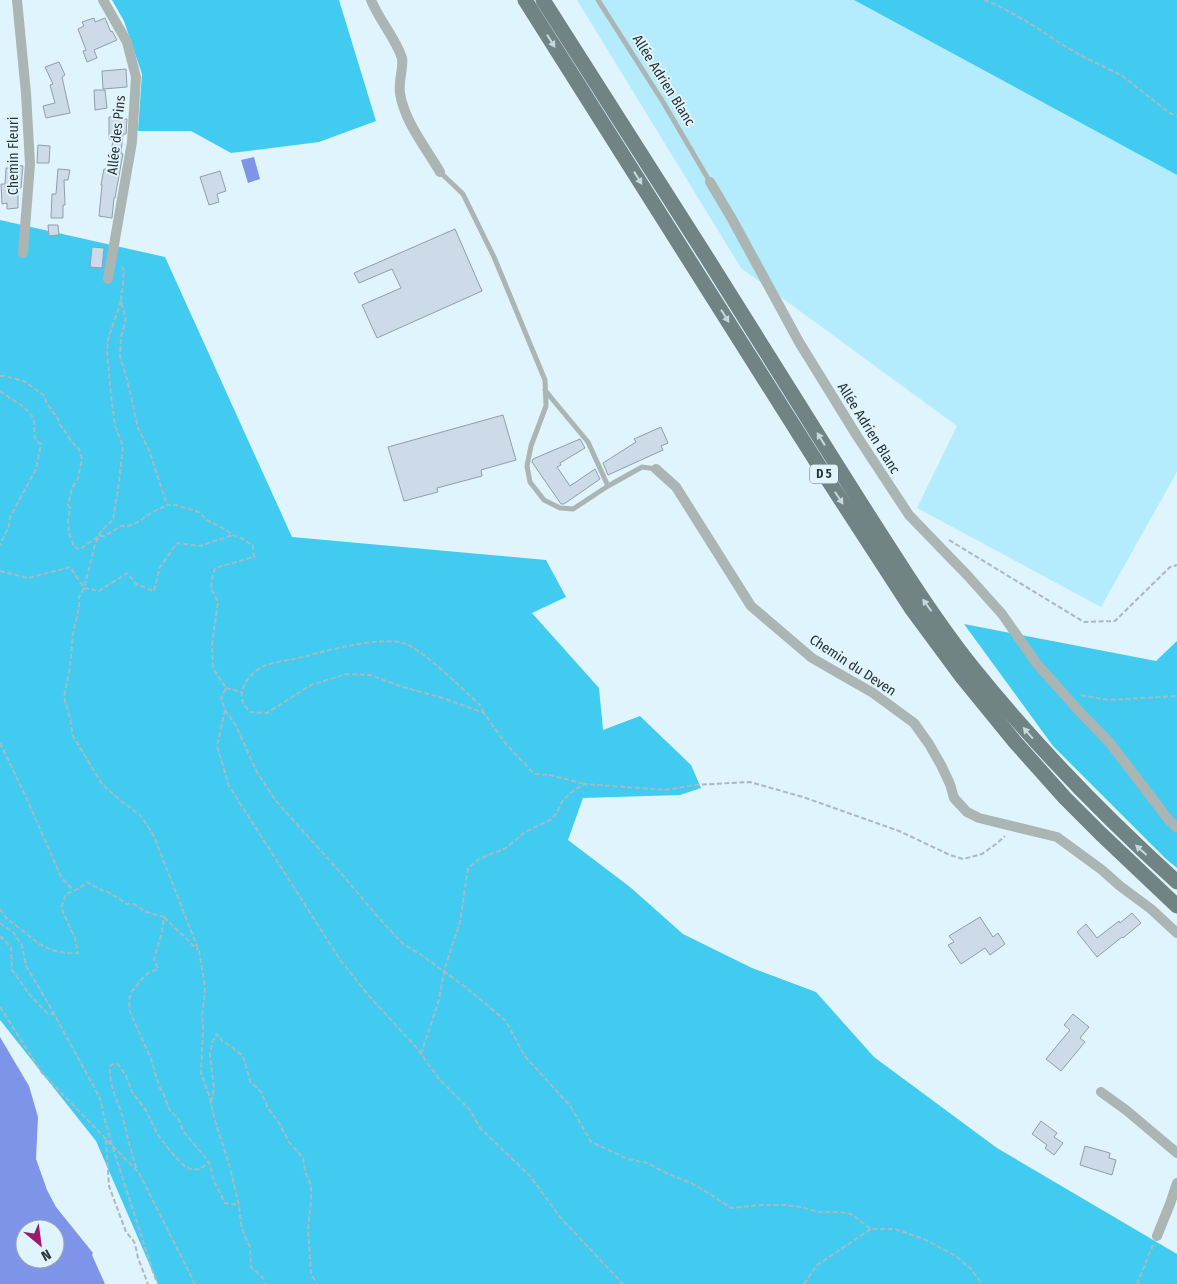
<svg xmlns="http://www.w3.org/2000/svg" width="1177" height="1284" font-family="'Fira Sans Condensed',sans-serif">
<rect width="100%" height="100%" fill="#dff4fc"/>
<path fill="#b4ecfe" d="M577,0H854L1177,175V472L1101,607L917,508L957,426L741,268Z"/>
<path fill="#41cbf1" d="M112,0H339L376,121L319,142L231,153L191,131H138L142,74L124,21Z
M854,0H1177V175Z
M0,220L165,257L292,537L546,560L566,597L532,613L599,688L603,730L640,716L691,765L701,788L680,795L583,798L568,840L630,887L683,934L752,968L816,992L874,1057L997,1148L1177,1254V1284H158L96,1141L0,1020Z
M964,624L1156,661L1177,641V868L1166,859L1053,746Z"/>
<path fill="#7e94e8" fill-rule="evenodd" d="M254,157L260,179L248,183L241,160Z
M0,1037L29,1086L38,1117L36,1159L47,1190L56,1207L93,1253L92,1255L105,1284H0ZM25,1229H55V1259H25Z"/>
<path fill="#cddbe9" stroke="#909eab" d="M94,18L95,22L105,18L110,30L111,32L112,31L117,40L94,50L97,58L87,62L83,51L86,50L78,29L84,26L82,22Z
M59,62L65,75L62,77L70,113L46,118L43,106L55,103L50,85L53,84L45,67Z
M126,69L127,87L103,89L102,71Z
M94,90H105L107,108L95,110Z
M109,117H123V119H127L126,134H123L121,153L123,154L122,159L115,198H114L112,218L99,216L102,185H101L104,169L109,170L113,139H109Z
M38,145L50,146L49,163H37Z
M10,164L23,166L21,188H18V208L7,209V203L2,204L1,184H5L6,168H9Z
M58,169L70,170L68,180H64L65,205H63V218H51L52,194H56Z
M220,171L226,191L217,194L219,202L209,205L200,177Z
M48,225H58L59,235L49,236Z
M455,229L482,291L377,338L362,305L401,288L392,269L359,283L354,273Z
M92,247L104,248L102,268L90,267Z
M503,415L516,460L481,470L482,476L437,488L438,492L404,501L388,447Z
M661,427L668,443L661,446L663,450L608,475L603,463L636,442L634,439Z
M580,439L585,448L560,463L561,465L557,467L570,486L595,469L600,479L564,504H561L532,462L533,459Z
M1132,913L1141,923L1123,938L1122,937L1097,957L1077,932L1086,924L1097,938L1119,921L1120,923Z
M980,917L993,937L998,933L1005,944L990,955L985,948L961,964L948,945L954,942L949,936Z
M1073,1014L1089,1027L1080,1038L1085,1042L1061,1071L1046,1059L1070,1030L1064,1025Z
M1041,1121L1057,1133L1054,1137L1063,1143L1054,1155L1045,1148L1047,1145L1032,1134Z
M1085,1146L1110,1153L1109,1158L1116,1160L1112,1175L1080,1165Z"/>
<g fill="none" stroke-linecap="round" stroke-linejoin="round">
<path stroke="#a8bac0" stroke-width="2" stroke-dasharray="5 2.5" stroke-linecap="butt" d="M984,0L999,6L1031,24L1066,47L1086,58L1121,75L1167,111L1177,117
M122,266L124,272L121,301L126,319L121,337L120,357L127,379L138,428L149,450L167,505H176L199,512L207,520L221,527L233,535L243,539L253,546L254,557L215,568L212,579L211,588L218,602L212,644L213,668L226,688L221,698L225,710L235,724L257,772L276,801L340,872L378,917L403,944L423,956L464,986L506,1021L524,1055L571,1107L591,1142L628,1159L647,1163L666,1173L691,1183L710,1194L731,1208L760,1205H784L801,1207L818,1212H839L851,1214L871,1229H895L924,1239L939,1247L956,1256L971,1269L982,1284
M121,301L108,339L107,352L111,396L115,426L123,446L119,482L113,520L101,531L95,545L84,588L79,597V607L73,634L70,667L64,697L70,718L73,736L102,784L121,801L140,815L153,834L199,951L205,987L204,1000L202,1014L203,1030L201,1073L209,1095L215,1121L229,1164L239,1205L241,1224L244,1235L250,1247L251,1267L263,1278L265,1284
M0,376H6L26,382L28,384L45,396L46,402L58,419L60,425L67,434L71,441L79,449L82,459L80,469L78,478L72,488L68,505L70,508L68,521L69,533L74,547L80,549L99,536H105L121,526H128L140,521L147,515L167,505
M0,391C10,399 25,405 32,416C38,426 29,438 41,444L36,469L10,517L9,526L0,545
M949,540L1084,622L1115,621L1170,567L1177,565
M0,571L28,578L70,567L84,588L99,591L127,573L136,584L154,591L160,567L177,543L200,546L233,535
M226,688L242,692
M1081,695L1108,700L1177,696
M225,710L217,746L229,786L341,961L369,996L416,1047L439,1079L470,1110L480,1128L530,1176L560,1217L623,1284
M484,713L480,705C465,691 419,646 403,643C374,636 324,652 294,659C285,661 273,662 264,666C252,671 237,688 243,702C244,706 248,709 250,712L267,713L311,685L346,674L370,675L403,687L443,698L484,713L505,743L534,774L550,775L585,784
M0,743L26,797L61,877L73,890
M0,909C5,919 13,923 22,930C26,933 30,937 34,940C47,950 62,954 78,953L75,938L61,908L66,894L80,888L87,882L101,890L108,892L127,904H134L146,912L164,917L162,932L154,959L158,969L148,973L143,978L132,991L129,1000L130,1012L151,1059L159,1086L164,1095L170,1111L178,1118L183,1131L209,1162L214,1181L225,1203L239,1205
M164,917L198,950
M0,923L14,933L22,946L26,966L48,1003L100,1098L104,1117L112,1145L154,1275L158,1284
M0,936L11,947L12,970L29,994L47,1013L54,1014
M0,1007L42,1073L139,1173L195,1284
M421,1054L439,1000L444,971L460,922L468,868L479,859L506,848L525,832L550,820L556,814L563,800L574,790L585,784L666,790L694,785L750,782L803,797L899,831L950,855L963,859L982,854L996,844L1005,836
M211,1102L214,1088L210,1055L212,1043L217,1034L223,1042L229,1045L243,1056L250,1081L261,1092L268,1108L279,1123L289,1142L303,1158L305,1171L311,1186V1201L308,1229L311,1274L317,1284
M106,1140L109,1186L126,1232L133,1240L135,1244L138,1258L148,1284
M136,1168C131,1151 127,1135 123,1118C119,1104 106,1079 111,1065L118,1064L126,1076L132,1092L145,1109L158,1135L171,1152L184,1166L193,1170L200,1169L209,1162
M804,1284L817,1265L871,1229
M1137,1284L1153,1245"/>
<path stroke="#abb5b4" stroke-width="5" d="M598,0L663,102L710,182
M440,172L463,194L494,257L545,380L546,406L531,446L527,466L530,482L544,500L560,508L573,509L608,486L588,442L553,400L545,390
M608,486L642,467L656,469"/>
<path stroke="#abb5b4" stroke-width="10" d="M17,0L26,93L30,164L23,253
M103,0L127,42L136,77L132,142L108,279
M371,0C379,20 395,37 402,58C404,66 398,83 400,93C404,121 426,148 440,172
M710,182L732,219L799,342L857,436L909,515L968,576L1002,614L1037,664L1080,712L1110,743L1168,819L1177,828
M656,469L676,487L751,606L812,658L873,693L914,723L929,744L941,765L950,784L954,798L967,812L979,818L1057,837L1102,870L1120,886L1151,909L1177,933
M1101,1092L1126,1110L1177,1153
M1157,1236L1170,1204L1177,1183"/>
<path stroke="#718383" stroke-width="15" d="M525,0L828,480L911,608L962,677L1015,742L1065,798L1101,834L1177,906
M543,0C629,134 714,268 798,403C831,456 864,509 898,561C921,597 946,634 973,668C1035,745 1104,816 1177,882"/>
</g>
<defs><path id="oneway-solid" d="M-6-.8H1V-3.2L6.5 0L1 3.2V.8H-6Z" transform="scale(1.25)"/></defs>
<g fill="#c4d8de">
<use href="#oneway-solid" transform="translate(551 41) rotate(58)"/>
<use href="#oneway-solid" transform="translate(638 178) rotate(58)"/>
<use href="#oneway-solid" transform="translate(725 316) rotate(58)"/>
<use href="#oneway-solid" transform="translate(821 439) rotate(-122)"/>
<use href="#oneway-solid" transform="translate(839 498) rotate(57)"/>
<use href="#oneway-solid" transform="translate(927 605) rotate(-126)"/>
<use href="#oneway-solid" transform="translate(1028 733) rotate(-131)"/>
<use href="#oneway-solid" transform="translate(1141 850) rotate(-138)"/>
</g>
<g text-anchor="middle" stroke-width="4" stroke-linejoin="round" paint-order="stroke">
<rect fill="#dff4fc" stroke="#606d71" stroke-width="1" x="810" y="464.5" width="28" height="19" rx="4"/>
<g font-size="12" font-weight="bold" fill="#2a3336">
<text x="824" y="478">D 5</text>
</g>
<g font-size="14" fill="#2a3336" stroke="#dff4fc">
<text transform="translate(664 80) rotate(58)" y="5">Allée Adrien Blanc</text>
<text transform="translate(116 135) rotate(-84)" y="5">Allée des Pins</text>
<text transform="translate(13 156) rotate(-90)" y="5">Chemin Fleuri</text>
<text transform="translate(869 428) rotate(58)" y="5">Allée Adrien Blanc</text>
<text transform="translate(853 665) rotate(33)" y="5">Chemin du Deven</text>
</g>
</g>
<g transform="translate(40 1244) rotate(151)"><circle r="24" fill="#dff4fc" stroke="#97a7ad"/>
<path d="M0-4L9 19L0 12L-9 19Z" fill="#9c1b6e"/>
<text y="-8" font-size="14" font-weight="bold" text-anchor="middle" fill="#2a3336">N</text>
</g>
</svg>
